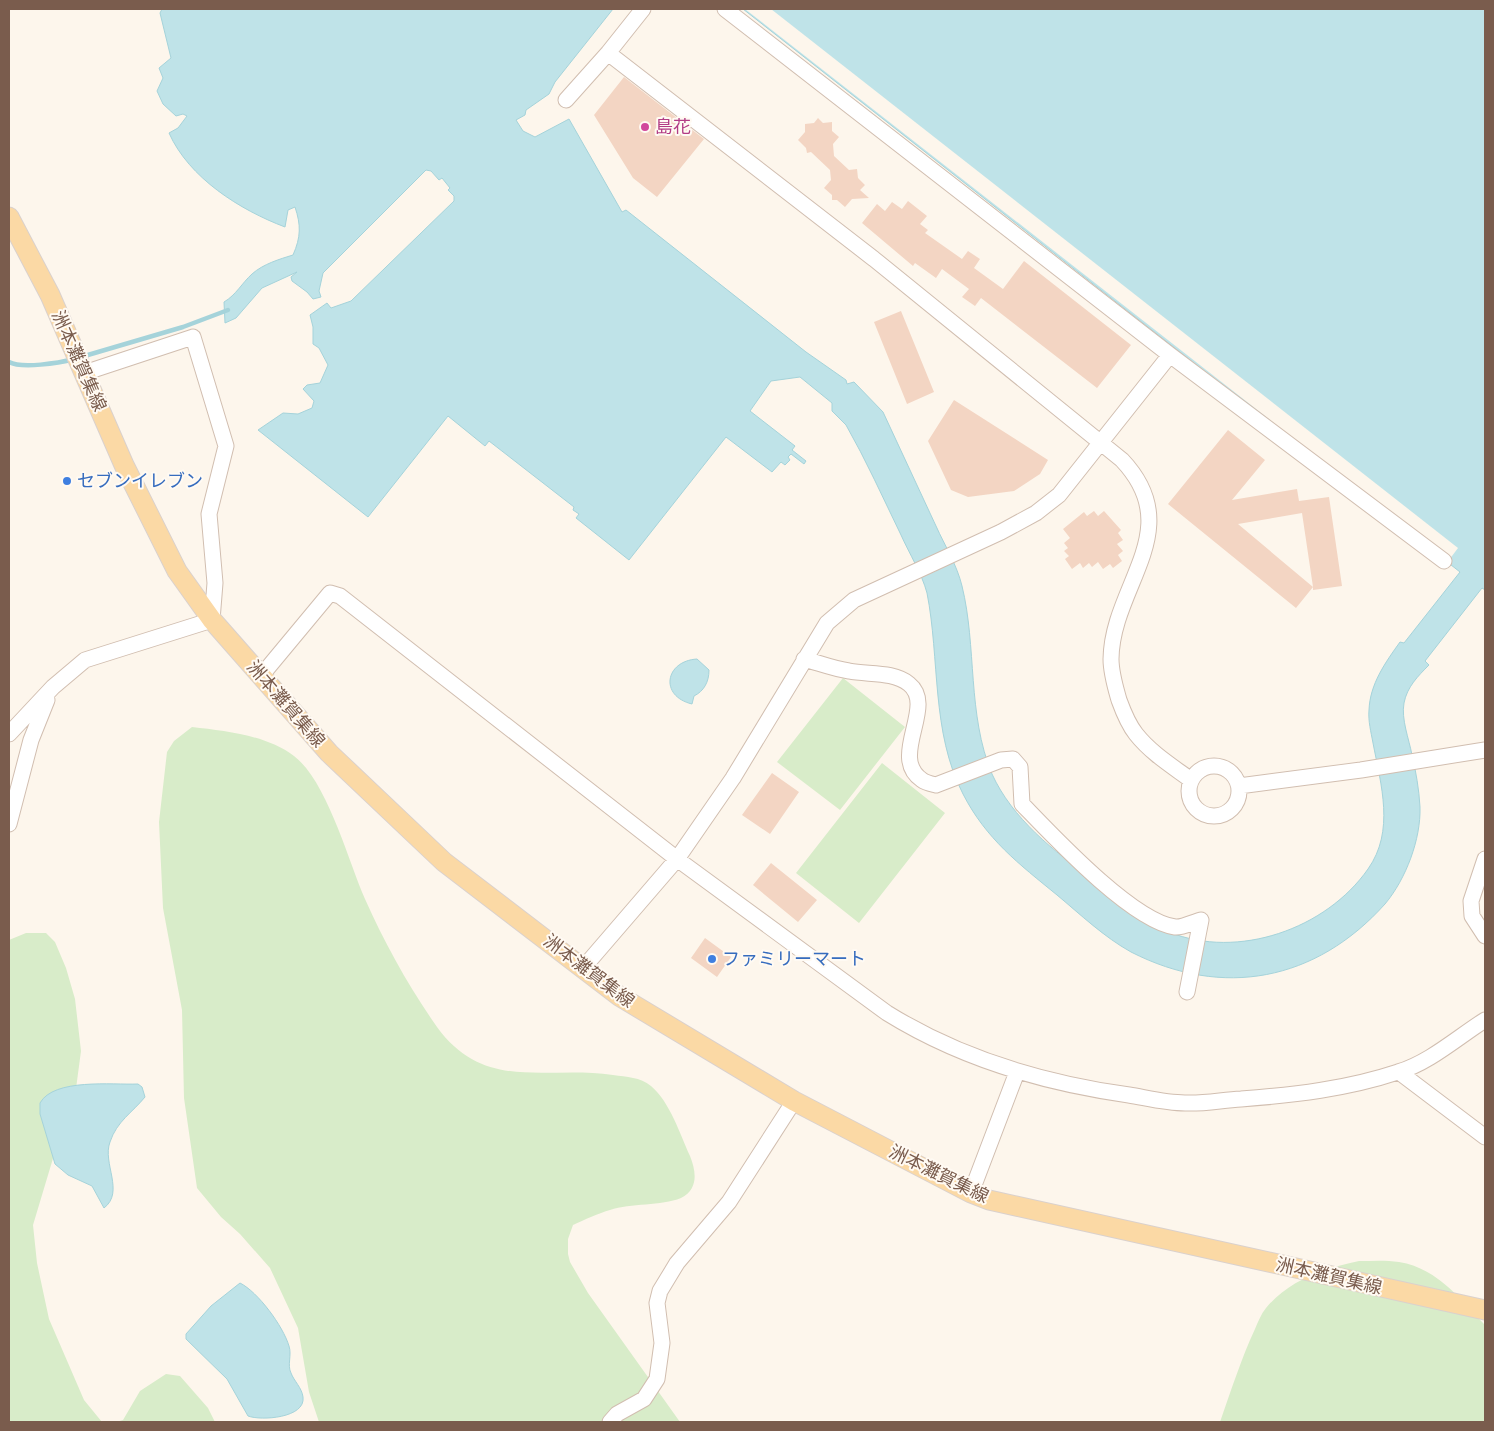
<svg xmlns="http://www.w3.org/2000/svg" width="1494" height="1431" font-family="'Golos Text','Noto Sans JP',sans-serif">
<rect width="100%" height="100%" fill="#fdf6ec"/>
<path fill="#d8ecc9" d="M843,678L905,727L840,810L777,762Z
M192,727C226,731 266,735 294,756C327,781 348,860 365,899C385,944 409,987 437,1027C485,1093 546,1065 613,1075C627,1077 640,1077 651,1086C670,1102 680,1134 690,1156C696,1171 699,1189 681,1198C661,1206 631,1203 610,1210C599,1213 584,1220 573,1225L568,1239V1254L570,1262L588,1293L680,1422H319L309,1392L298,1328L270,1268L240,1234L221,1217L197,1188L184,1098L182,1010L163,908L159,822L167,752L174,741Z
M882,763L945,813L859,923L796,873Z
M26,933H46L55,942L66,968L75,999L81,1051L73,1111L54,1155L33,1225L37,1263L49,1319L84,1400L102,1422H9V940Z
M1359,1261C1372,1261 1386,1260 1399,1262C1437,1268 1460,1299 1485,1325V1422H1220C1231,1391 1241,1359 1255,1329C1258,1322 1261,1314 1266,1308C1289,1280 1325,1268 1359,1261Z
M166,1374L180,1376L208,1408L215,1422H116L123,1420L140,1391Z"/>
<path fill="#bfe3e8" stroke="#a5d3da" d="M162,9H613L555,82L549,94L526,110L525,115L516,120L523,131L535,137L569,119L622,212L626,210L806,352L846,380L847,384L854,382L883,412C901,450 918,488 936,526C945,546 957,565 962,586C977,647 967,714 992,774C1012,818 1054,852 1093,879C1111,892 1129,904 1146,917C1154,922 1161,929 1169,932C1238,960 1326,929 1368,869C1395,831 1381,785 1373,743C1371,732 1368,721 1369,710C1370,684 1385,663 1400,642L1404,643L1460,572L743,9H1485V590L1482,588L1425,661L1429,665C1418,676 1407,687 1404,703C1401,719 1409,739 1412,755C1416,772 1419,789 1420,807C1421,839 1406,879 1385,904C1316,981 1223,999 1131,952C1104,937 1081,915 1057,895C1019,864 986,839 963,794C931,732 940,659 927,593C922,574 909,553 901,535C883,498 866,460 846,425L832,411V403L800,377L771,381L750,411L795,446L792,450L806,461L804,464L791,454L788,457L790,460L785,465L781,462L772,472L726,437L629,560L576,518L579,514L573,510L574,507L489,441L485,446L448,416L368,517L258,430L283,413L298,414L312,408L314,401L303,389L307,385L320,383L328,365L319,348L313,344V327L310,315L327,303L331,308L351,301L454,201V196L448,190L450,188L442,178L439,180L431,171L426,170L323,273L319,291L321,297L313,299L307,292L292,281L291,277L297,272L262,288L236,318L225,323L224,302C236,295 242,283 252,274C263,264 280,259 293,255C301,237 301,225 295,207L288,210L285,227C240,210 189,178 169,133L178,128L187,116L183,114L176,116L163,104L157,91L163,78L159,68L171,58L160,13Z
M697,659L709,670C709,682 704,691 694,696L692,704C659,696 665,661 697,659Z
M138,1084L142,1087L145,1097C132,1113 117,1121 110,1142C102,1163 125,1192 104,1208L92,1186L68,1175L55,1164L40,1114V1103C54,1078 112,1085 138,1084Z
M240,1283C258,1292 283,1326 289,1346C292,1355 287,1365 291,1373C294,1381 302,1388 303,1397C306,1418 261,1421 248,1416L227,1379L186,1339V1334L211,1306Z"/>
<path fill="#fdf6ec" d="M745,9H771L1458,548L1449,560Z"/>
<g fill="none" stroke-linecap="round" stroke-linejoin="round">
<path stroke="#a5d3da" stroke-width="4.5" d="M81,357L183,327L228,310
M9,362C22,369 59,363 74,359"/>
</g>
<path fill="#f3d5c3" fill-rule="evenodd" d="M624,77L704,139L657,197L633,178L594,115Z
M818,118L823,123L832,122V131L839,137L833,144L834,156L849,170L857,169L858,178L865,185L860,190L869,198L852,199L845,207L837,200H832V195L824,188L831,180L830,170L811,152L807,153L806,148L798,140L805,132V124L814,123Z
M908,201L927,216L920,224L928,230L925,233L962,259L968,251L980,259L974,268L1003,289L1024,261L1131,345L1097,388L981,298L975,306L962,297L969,289L942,269L936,278L915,263L913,266L862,223L877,204L885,211L892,202L902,209Z
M901,311L934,392L907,404L874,322Z
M954,400L1048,460L1040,474L1014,491L968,497L951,490L928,441Z
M1228,430L1265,460L1232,500L1297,489L1299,501L1329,497L1342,586L1313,590V587L1296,608L1168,504ZM1302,513L1313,587L1238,524Z
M1094,511L1098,516L1104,511L1121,530L1118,533L1123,540L1117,544L1123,551L1118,555L1122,561L1113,568L1110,564L1103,569L1098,562L1092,567L1089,563L1083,568L1080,563L1072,569L1065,559L1069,556L1064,551L1068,548L1064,543L1070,538L1063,529L1084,512L1087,516Z
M772,773L799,792L770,834L742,815Z
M771,863L817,900L798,922L753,885Z
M705,938L731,957L717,977L691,958Z"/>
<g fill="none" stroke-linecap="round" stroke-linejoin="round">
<g stroke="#d1beb0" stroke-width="17">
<path id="minor" d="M725,9L1170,355L1444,561
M608,53L874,259L1122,460C1188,530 1112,585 1111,659C1111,673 1115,686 1119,700C1123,711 1128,724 1136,734C1151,753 1172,766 1191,780
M566,100L608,53L643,9
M804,659C819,663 834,669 849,671C868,675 893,671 909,684C937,706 888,757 922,780C926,783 932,784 936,785L1001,760L1013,759L1020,767L1022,804C1053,836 1132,921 1175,927C1182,928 1193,922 1201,920L1187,992
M261,676L330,593L340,596L677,859L887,1013C961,1059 1043,1083 1129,1095C1147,1098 1166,1103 1185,1103C1204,1104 1222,1100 1241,1099C1294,1095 1347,1089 1398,1072C1429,1063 1458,1037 1485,1020
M9,734L53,687L85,660L212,620L215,583L209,514L226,446L193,337L84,373
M1189 791a25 25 0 1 1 50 0a25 25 0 1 1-50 0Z
M1239,786L1361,770L1485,750
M9,824L31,740L47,700
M1485,859L1471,901L1472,916L1485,936
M584,967L677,859L733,778L827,623L854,600L1001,532L1036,513L1059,495L1170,355
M1399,1072L1485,1137
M971,1193L1017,1072
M610,1422L617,1414L644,1399L657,1379L662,1343L657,1303L660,1291L677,1263L729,1202L794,1101"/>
</g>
<g stroke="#dad1cd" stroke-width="21">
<path id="major" d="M9,217L50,295L124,465L177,571L212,620L329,753L444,862L619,996L794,1101L971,1193L989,1200L1485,1310"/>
</g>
<use href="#minor" stroke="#fff" stroke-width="15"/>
<use href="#major" stroke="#fbd9a5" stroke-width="19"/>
</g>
<circle fill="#d1479c" stroke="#fffaf3" stroke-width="2" cx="645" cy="127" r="5"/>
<g fill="#3f7fe0" stroke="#fffaf3" stroke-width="2">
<circle cx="67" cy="481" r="5"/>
<circle cx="712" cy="959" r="5"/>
</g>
<g text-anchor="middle" stroke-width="4" stroke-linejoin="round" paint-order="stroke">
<g font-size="18" fill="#b23c85" stroke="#fffaf3" text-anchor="start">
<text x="655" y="133">島花</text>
</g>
<g font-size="18" fill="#7a5c4d" stroke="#fffaf3">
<text transform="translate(79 361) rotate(66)" y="6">洲本灘賀集線</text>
<text transform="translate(286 704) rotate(49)" y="6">洲本灘賀集線</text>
<text transform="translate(589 971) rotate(37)" y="6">洲本灘賀集線</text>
<text transform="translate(939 1174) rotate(26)" y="6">洲本灘賀集線</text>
<text transform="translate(1329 1276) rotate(13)" y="6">洲本灘賀集線</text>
</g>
<g font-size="18" fill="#366cbe" stroke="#fffaf3" text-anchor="start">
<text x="77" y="487">セブンイレブン</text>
<text x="722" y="965">ファミリーマート</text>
</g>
</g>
<rect width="1494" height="1431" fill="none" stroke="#7a5c4d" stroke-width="20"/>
</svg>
